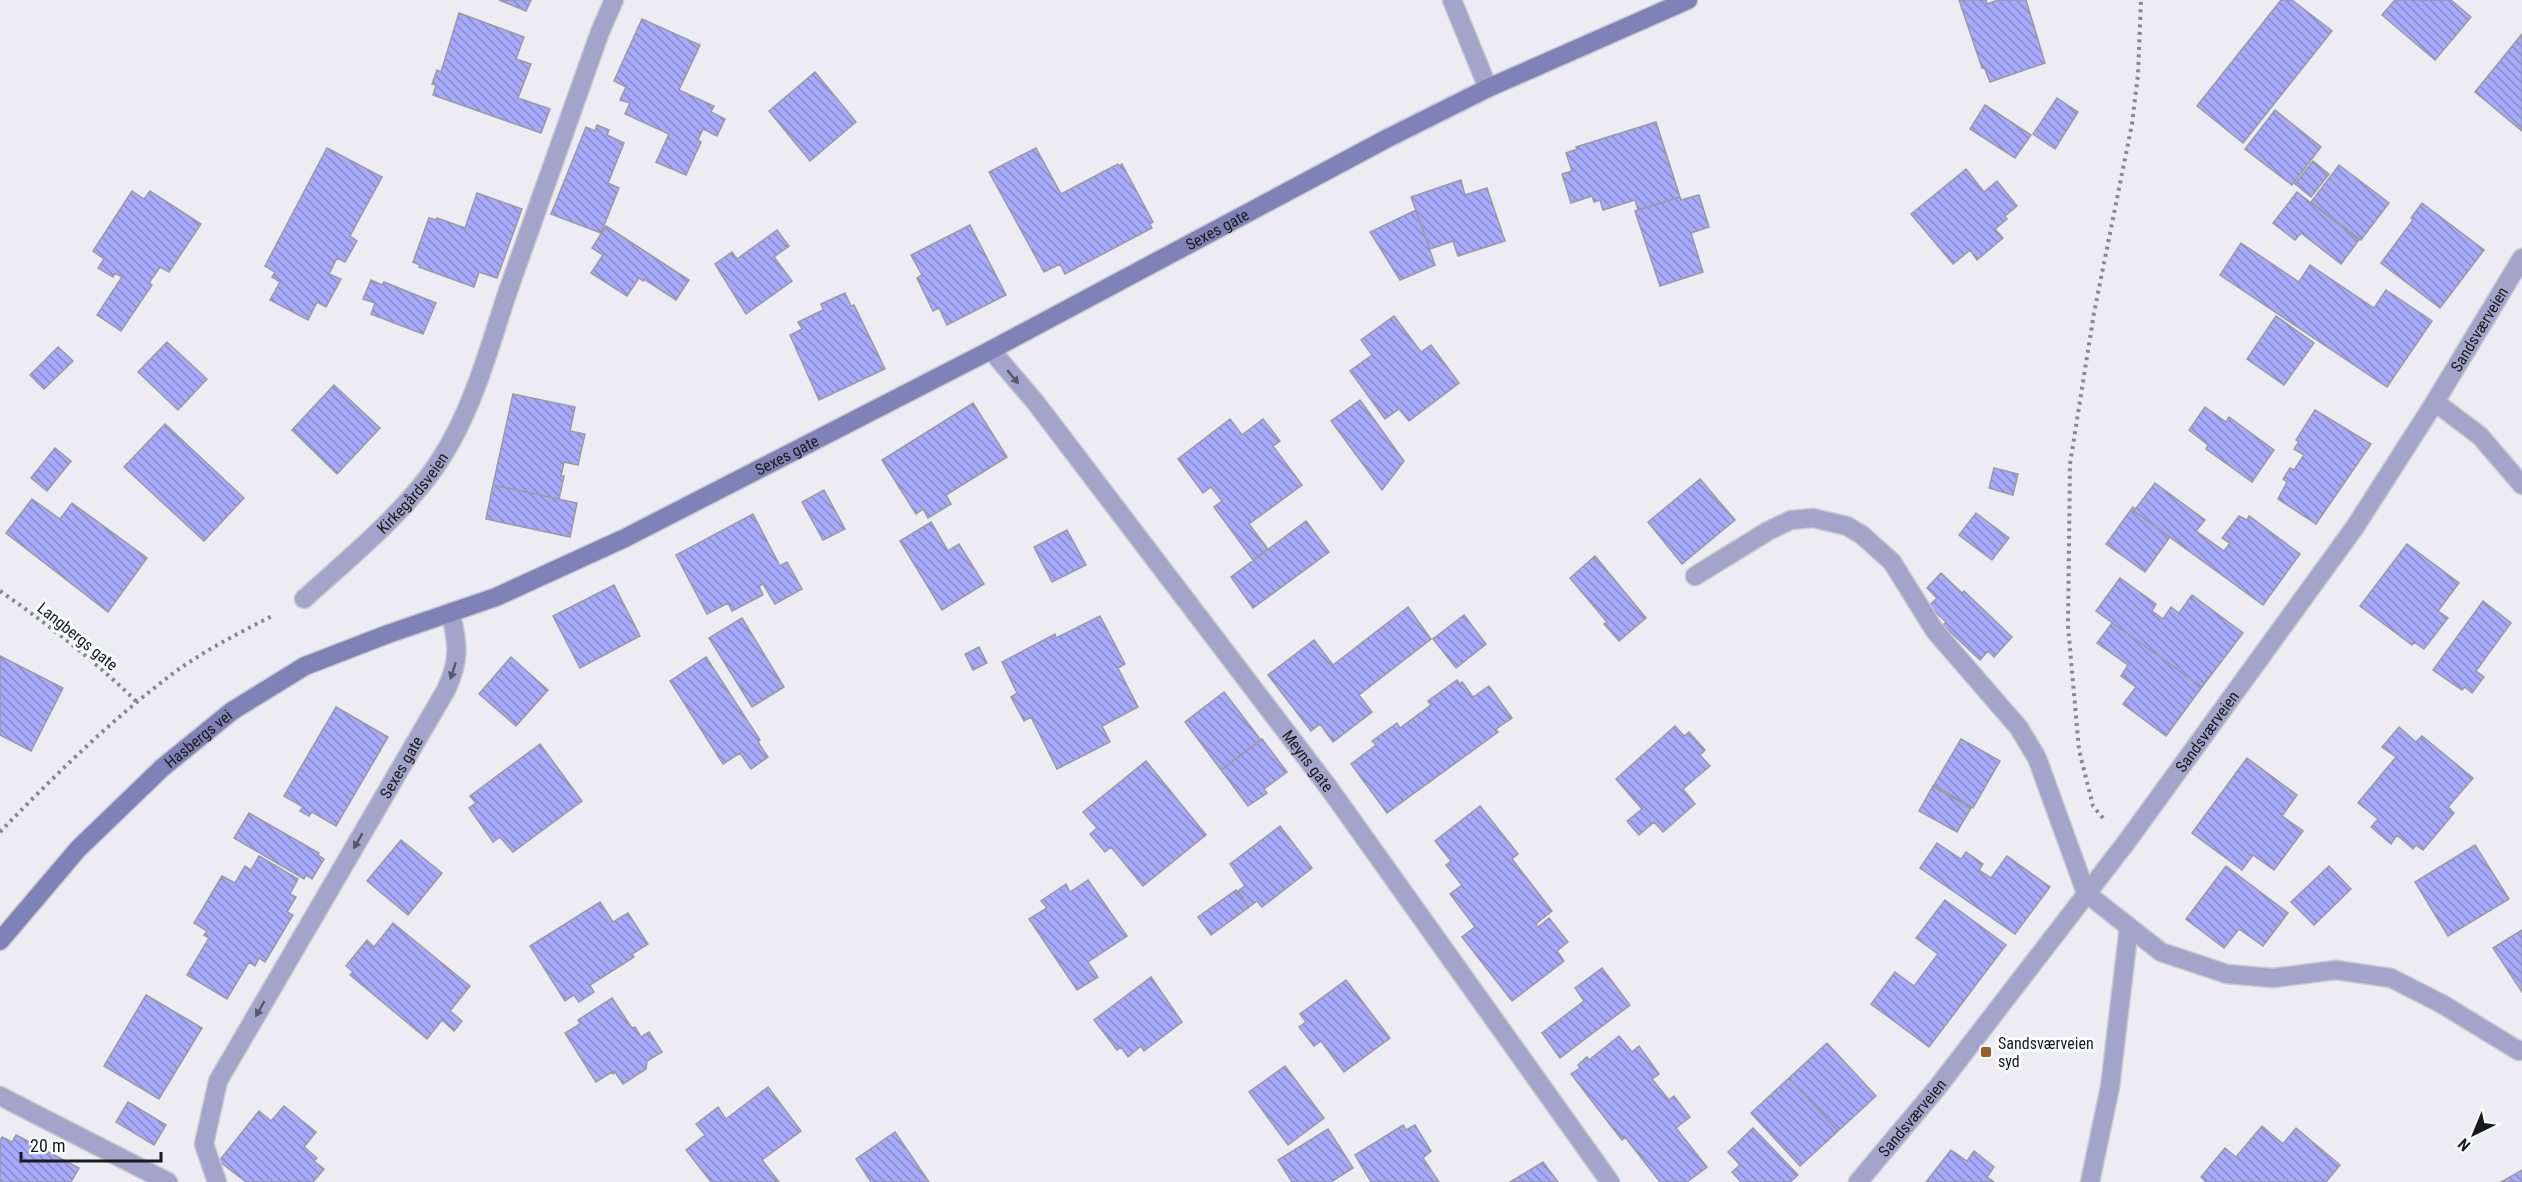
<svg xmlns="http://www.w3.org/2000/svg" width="2522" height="1182" font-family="'Roboto Condensed',sans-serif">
<defs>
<pattern id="building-back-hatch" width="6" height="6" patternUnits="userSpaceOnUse" patternTransform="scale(1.5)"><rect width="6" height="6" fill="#a7aafa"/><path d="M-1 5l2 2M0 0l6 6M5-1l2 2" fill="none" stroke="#878aca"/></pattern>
</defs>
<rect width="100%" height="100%" fill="#ececf2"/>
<path fill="url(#building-back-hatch)" stroke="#9a9ba0" stroke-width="1.5" d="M499,0H531L526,11Z
M1959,0H1986L1987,4L1998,0H2026L2045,63L1990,82L1984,67L1982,68Z
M2281,0H2292L2332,31L2243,143L2197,106Z
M2395,0H2451L2471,17L2435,60L2382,15Z
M459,13L524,37L516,59L531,64L518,98L550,109L541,133L433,95L436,85L432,84L437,70L441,72Z
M642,19L700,45L679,90L714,106L711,112L725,119L717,136L703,129L698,140L701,142L686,175L656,162L669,134L625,114L630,103L620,100L626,87L614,81Z
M2522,34V131L2475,92Z
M815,72L856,122L810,161L769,111Z
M2057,98L2078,112L2055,149L2033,134Z
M1985,105L2031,135L2015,158L1970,129Z
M2275,110L2321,147L2292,185L2245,149Z
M1656,122L1680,197L1638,210L1635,200L1603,210L1600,200L1594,202L1592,196L1571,203L1562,174L1572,171L1566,153L1577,149L1576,147Z
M597,125L609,130L607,135L624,143L608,183L619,188L601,233L551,214L586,127L595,131Z
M327,148L382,177L350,236L357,241L345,262L337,258L329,274L341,279L326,307L317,302L308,320L270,300L280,282L272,277L275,272L265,266Z
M1036,148L1061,194L1118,164L1119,166L1122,164L1153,222L1150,224L1152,228L1065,274L1060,264L1044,272L989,172Z
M2313,161L2329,174L2311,197L2295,184Z
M2339,165L2389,203L2361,240L2311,202Z
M1966,169L1984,192L1997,181L2017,206L2005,216L2007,219L1995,229L2003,238L1977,260L1970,250L1953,264L1911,214Z
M1461,180L1465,195L1487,188L1505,241L1458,256L1453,241L1430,249L1411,197Z
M132,191L144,199L150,191L201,224L169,272L160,267L149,283L152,285L121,331L97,315L122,277L115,273L113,277L98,268L104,259L93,251Z
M2297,192L2359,240L2341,264L2301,233L2295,240L2273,223Z
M477,193L522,209L497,278L479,272L474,287L419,267L420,265L413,262L429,218L436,220L437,218L465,228Z
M1699,195L1709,227L1691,233L1703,272L1660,286L1635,211L1680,197L1681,200Z
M2422,203L2484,250L2440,308L2381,263L2413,220L2411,218Z
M1416,210L1435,265L1400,280L1370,232Z
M970,225L1006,295L947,325L939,308L933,311L917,278L922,275L911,255Z
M606,226L689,280L676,300L644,279L643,281L639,278L627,296L591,273L603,255L592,248Z
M777,230L789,246L774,257L792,281L746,314L715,264L732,252L737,259Z
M2241,243L2299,282L2310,265L2374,308L2386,290L2432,321L2387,387L2220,275Z
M371,280L382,285L384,282L436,303L423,334L371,314L375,303L363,299Z
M845,293L851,306L854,305L885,369L819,400L790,335L802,329L798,322L823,310L821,304Z
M1394,316L1421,352L1431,345L1459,383L1409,421L1399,409L1385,419L1350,371L1372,355L1361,340Z
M2276,316L2314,343L2284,385L2247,359Z
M167,342L207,379L178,410L138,372Z
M58,347L73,361L44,389L30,375Z
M334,385L380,428L337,474L292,430Z
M513,394L575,407L570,431L585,434L578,465L564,462L561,476H564L559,499L493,485Z
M1360,400L1404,461L1382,490L1331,421Z
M973,403L1007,457L946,495L951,504L928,518L923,509L916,514L882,460Z
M2205,407L2226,422L2229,417L2274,450L2252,482L2206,449L2208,445L2189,430Z
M2315,410L2371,444L2316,524L2278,499L2287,482L2283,479L2290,468L2294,470L2304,455L2294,449L2299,442L2296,440Z
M1230,419L1242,435L1263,419L1280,441L1273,446L1302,485L1249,524L1268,549L1253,560L1214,507L1222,501L1211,487L1203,493L1178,459Z
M165,424L244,498L204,541L124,467Z
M55,448L71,461L47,491L31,478Z
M1994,468L2018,474L2013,495L1989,488Z
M1700,479L1735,520L1682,564L1648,522Z
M2155,483L2205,520L2196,531L2224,551L2230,543L2222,538L2239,516L2247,520L2249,516L2300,554L2263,605L2134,511Z
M493,485L577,503L570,537L486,519Z
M824,490L845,529L823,540L802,502Z
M32,499L60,519L72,503L147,558L108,612L6,533Z
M2133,507L2135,509L2134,511L2170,537L2145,572L2106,544Z
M1976,513L2009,538L1992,560L1959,535Z
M753,514L780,566L787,562L802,589L775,604L763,584L759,586L763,595L732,611L728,603L707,614L676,555Z
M1306,521L1329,552L1253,608L1231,577Z
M931,522L948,551L959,544L984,584L942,610L900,541Z
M1067,530L1086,565L1052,582L1034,547Z
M2407,544L2459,583L2438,611L2448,618L2424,649L2414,642L2412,645L2360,606Z
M1595,556L1646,618L1619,641L1604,624L1607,622L1570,578Z
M1941,573L1962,593L1964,591L2012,637L1994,657L1988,651L1980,660L1943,625L1946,622L1929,606L1937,598L1927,588Z
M2120,578L2156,604L2152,611L2163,619L2171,607L2179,613L2192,595L2243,633L2202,687L2096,611Z
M614,585L640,636L580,668L553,616Z
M2483,601L2511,623L2476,671L2484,677L2472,693L2465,687L2462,690L2433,670Z
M1408,607L1431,639L1359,695L1372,712L1333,742L1320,724L1311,731L1268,675L1314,640L1333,665Z
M1464,615L1486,644L1456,668L1433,639Z
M1100,616L1125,664L1118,668L1138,707L1102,726L1110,742L1057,769L1031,717L1024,721L1011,697L1017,693L1002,662L1055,634L1056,638Z
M742,618L784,687L752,707L709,638Z
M2112,623L2202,687L2166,736L2123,704L2136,687L2121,676L2128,665L2097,643Z
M979,647L987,663L973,670L965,654Z
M0,656L63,688L31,751L0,735Z
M511,657L548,690L516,726L479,694Z
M706,657L760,740L758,742L768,757L751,769L740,753L723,764L670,681Z
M1457,680L1460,684L1462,682L1473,697L1489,686L1512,718L1496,729L1498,732L1387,813L1351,764L1376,745L1372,741L1397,723L1400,728L1431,705L1428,701Z
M1224,692L1261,740L1221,770L1185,722Z
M336,707L388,737L336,826L312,812L309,816L300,811L303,807L284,796Z
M1675,726L1684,736L1689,732L1705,750L1700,755L1710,766L1683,789L1695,804L1663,832L1654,822L1639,835L1627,821L1642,809L1616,779Z
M2399,727L2416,742L2422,736L2473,778L2448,807L2454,813L2423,850L2416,845L2413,849L2397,835L2391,844L2371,827L2378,819L2358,803L2396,757L2382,747Z
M1262,739L1287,772L1264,789L1267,793L1248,806L1221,770Z
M1961,739L2000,761L1973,808L1934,785Z
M540,744L582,801L513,852L500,837L493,842L469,808L476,803L470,796Z
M2247,758L2297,795L2282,816L2303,831L2274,870L2253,855L2242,870L2192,833Z
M1146,761L1206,835L1143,886L1111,847L1105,852L1090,834L1097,828L1083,812Z
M1933,786L1971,808L1957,832L1919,811Z
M1480,806L1518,854L1512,859L1552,911L1536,924L1538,927L1549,918L1568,942L1557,951L1564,961L1512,1001L1462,937L1475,927L1450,894L1462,885L1446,865L1451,861L1435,841Z
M249,813L319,853L318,855L324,859L312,879L306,875L304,879L234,838Z
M1280,826L1312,868L1262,907L1257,901L1249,907L1238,891L1245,886L1230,864Z
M401,840L442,873L408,915L367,881Z
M1937,843L1961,859L1966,852L1983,864L1979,870L1991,878L2007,856L2050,887L2015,934L1920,868Z
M2475,845L2509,899L2448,936L2415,882Z
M259,856L298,879L290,894L296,897L287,912L293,915L265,962L259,958L255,966L249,962L227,999L187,975L209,938L204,935L207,931L194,923L222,876L235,883L245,866L251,870Z
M2226,866L2288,913L2263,946L2239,929L2224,948L2186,919Z
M2329,866L2351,889L2314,925L2291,902Z
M1088,880L1127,936L1088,962L1098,977L1077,990L1029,919L1047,908L1041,901L1066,884L1070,892Z
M1236,890L1249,907L1211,935L1198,917Z
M1945,900L2006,945L1929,1047L1871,1004L1895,972L1914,986L1938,954L1916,938Z
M600,902L613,922L628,913L648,944L632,954L634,957L590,985L594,992L579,1002L574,995L565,1001L530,946Z
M393,923L470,986L450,1011L462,1021L454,1031L442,1020L427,1039L350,975L353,972L346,966L367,940L374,947Z
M2522,930V992L2493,948Z
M1602,968L1630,1005L1560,1058L1542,1033L1584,1001L1575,988Z
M1151,977L1182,1022L1144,1051L1141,1046L1128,1057L1121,1047L1117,1050L1094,1020Z
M1346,980L1390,1038L1344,1072L1321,1041L1314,1046L1299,1027L1306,1022L1300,1014Z
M146,995L202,1028L159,1099L104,1066Z
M612,998L632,1028L635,1027L641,1037L649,1032L662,1052L647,1061L646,1069L623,1084L615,1072L613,1074L612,1072L596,1082L565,1033L580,1024L578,1020Z
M1619,1036L1632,1052L1639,1046L1659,1074L1652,1079L1669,1100L1674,1096L1690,1117L1676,1128L1707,1167L1687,1182H1660L1625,1137L1622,1140L1571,1074L1580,1068L1578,1065L1587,1057L1589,1060Z
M1827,1043L1876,1096L1838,1131L1789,1078Z
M1285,1066L1324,1118L1288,1145L1249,1092Z
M1789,1078L1838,1131L1800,1166L1751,1113Z
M768,1087L801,1131L762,1160L779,1182H711L686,1150L705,1135L696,1124L718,1107L726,1119Z
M128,1102L166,1125L154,1145L116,1122Z
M284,1106L316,1132L304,1147L317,1158L314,1161L324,1169L313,1182H246L219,1161L259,1111L271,1121Z
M1403,1125L1406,1130L1415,1125L1431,1151L1423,1158L1439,1182H1371L1355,1155Z
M2262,1126L2283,1144L2296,1128L2340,1165L2326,1182H2206L2201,1177L2225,1148L2236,1157Z
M1753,1128L1798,1175L1790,1182H1741L1732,1172L1740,1165L1728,1152Z
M1328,1129L1353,1168L1331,1182H1292L1278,1160Z
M895,1132L929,1182H871L856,1159Z
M16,1135L79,1168L71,1182H0V1141L2,1137L12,1142Z
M1951,1150L1967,1161L1974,1151L1994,1167L1987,1177L1994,1182H1926Z
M1543,1162L1558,1182H1510Z
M2522,1170V1182H2501Z"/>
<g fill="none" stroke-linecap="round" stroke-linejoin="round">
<g stroke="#cacad0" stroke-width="21">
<path id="lane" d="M1452,0L1488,88
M1695,576L1768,531L1791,520L1813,518L1847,526L1862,535L1892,562L1935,631L2019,728L2037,758L2086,893L2161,952L2227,974L2273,978L2336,970L2391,978L2442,1004L2519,1051L2522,1050
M2090,1182L2110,1087L2129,927"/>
</g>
<g stroke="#cacad0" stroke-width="21">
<g id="street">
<path id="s1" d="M991,350L1036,403L1329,788L1610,1182"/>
<path d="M2435,402L2480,436L2522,485"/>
<path id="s2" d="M304,599C348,559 408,510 440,460C474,408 489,347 509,288C539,203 570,117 600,32L614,0"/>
<path d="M0,1096L168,1182"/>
<path id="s3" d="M217,1182L204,1144L218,1081L446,690C460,660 458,645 451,614"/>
<path id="s4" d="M1858,1182L1937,1088L2128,840L2355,527L2435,402L2522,258"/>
</g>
</g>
<g stroke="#cacad0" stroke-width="21">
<g id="secondary">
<path id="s5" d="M0,941L78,849L162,768L232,711L305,666L388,634L496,597L625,538L991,350L1386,139L1488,88L1688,0"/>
</g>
</g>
<path stroke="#88898d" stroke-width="4" stroke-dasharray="3 4.5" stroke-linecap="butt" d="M0,591C49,625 95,661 138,703
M2103,818L2093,806L2079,750L2068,626L2070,464L2094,313L2132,124L2138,74L2141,0
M0,832C52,778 111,720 171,675C203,651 239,633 274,615"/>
<use href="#lane" stroke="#a2a5c9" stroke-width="18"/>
<use href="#street" stroke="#a2a5c9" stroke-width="18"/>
<use href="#secondary" stroke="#7f82b6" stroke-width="18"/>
</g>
<defs><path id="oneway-solid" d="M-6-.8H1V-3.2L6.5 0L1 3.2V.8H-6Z" transform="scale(1.5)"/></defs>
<g fill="#57596a">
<use href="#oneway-solid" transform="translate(1013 377) rotate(50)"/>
<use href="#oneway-solid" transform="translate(453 671) rotate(108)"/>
<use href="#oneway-solid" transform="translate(358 841) rotate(120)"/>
<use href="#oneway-solid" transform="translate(260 1009) rotate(120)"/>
</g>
<rect fill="#9c5f22" stroke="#f9fafe" stroke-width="2" x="1980" y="1046" width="12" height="12" rx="3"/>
<g text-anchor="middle" stroke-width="6" stroke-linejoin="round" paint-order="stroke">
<g font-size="16" fill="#191a1c" stroke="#f9fafe">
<text dy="6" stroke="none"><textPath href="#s5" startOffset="1426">Sexes gate</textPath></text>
<text dy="6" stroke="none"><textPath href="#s4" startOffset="1056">Sandsværveien</textPath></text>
<text dy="6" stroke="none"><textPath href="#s5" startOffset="940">Sexes gate</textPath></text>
<text dy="6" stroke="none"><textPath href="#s2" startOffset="152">Kirkegårdsveien</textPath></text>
<text transform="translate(78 636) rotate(39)" y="6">Langbergs gate</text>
<text dy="6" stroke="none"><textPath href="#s4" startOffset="570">Sandsværveien</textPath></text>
<text dy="6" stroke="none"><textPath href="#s5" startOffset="284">Hasbergs vei</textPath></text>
<text dy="6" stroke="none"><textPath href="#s1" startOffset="519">Meyns gate</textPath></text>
<text dy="6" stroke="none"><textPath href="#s3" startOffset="468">Sexes gate</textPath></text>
<text dy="6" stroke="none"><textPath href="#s4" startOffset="84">Sandsværveien</textPath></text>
</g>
<g font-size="16" fill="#191a1c" stroke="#f9fafe" text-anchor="start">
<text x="1998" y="1049">Sandsværveien<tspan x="1998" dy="18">syd</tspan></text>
</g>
</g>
<g transform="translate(2474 1134) rotate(223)" stroke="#f9fafe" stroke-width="4.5" paint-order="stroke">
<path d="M0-4.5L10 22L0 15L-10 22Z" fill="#191a1c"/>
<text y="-9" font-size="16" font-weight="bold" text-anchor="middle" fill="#191a1c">N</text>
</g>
<path d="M21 1152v9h140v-9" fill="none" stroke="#191a1c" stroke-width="3"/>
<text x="30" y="1152" font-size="18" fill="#191a1c" stroke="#f9fafe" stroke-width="4.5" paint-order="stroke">20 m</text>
</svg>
